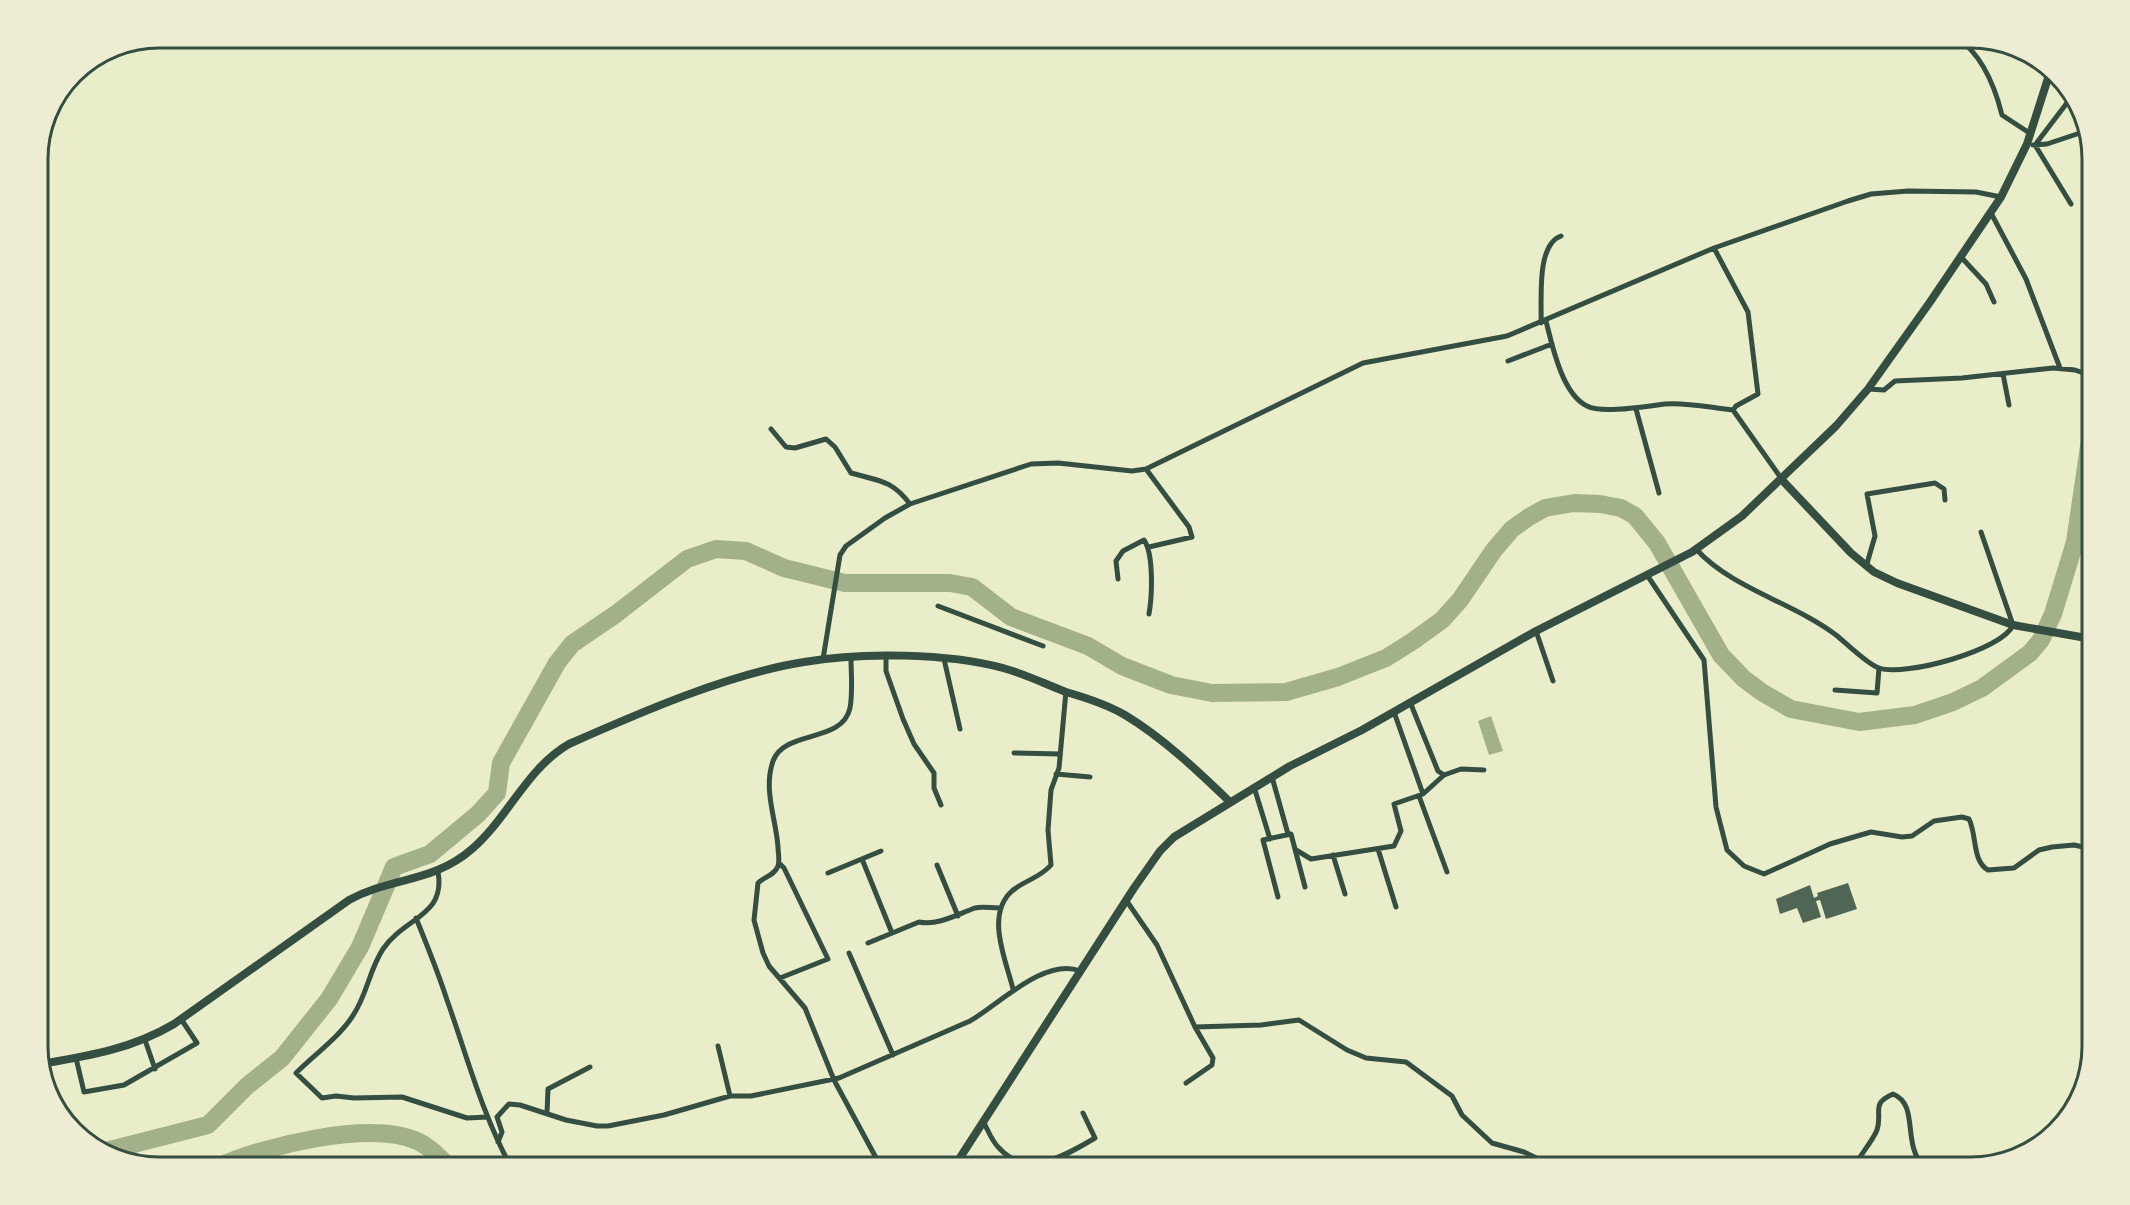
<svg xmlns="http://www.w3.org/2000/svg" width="2130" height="1205" font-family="Georgia,serif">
<rect width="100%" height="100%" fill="#e9edc9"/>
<path fill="#a3b18a" d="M1491,716L1503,751L1489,755L1478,721Z"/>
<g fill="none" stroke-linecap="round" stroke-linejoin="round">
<path stroke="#a3b18a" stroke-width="18" d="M102,1152L208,1125L247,1086L282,1058L329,999L360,947L394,867L430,854L478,814L497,793L501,763L557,663L572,644L616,614L687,559L716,549L746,551L784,568L845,583H950L972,587L1011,617L1088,646L1122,666L1171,685L1212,693L1286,692L1338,677L1386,658L1413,641L1442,620L1460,600L1494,550L1512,529L1529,517L1545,508L1574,503L1600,504L1621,508L1635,516L1657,543L1721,655L1744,679L1763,693L1791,709L1859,722L1915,715L1953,702L1982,688L2030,653L2041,640L2053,614L2075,542L2092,426
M218,1167C263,1146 370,1120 417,1141C429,1146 440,1158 449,1167"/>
</g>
<path fill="#4f6655" d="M1848,883L1857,909L1826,919L1820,900L1816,901L1821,917L1803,923L1797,908L1780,914L1776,899L1810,885L1814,898L1818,896L1817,893Z"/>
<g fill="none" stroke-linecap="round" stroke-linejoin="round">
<path stroke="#344e41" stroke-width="5" d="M1957,38C1983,55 1995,87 2002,115L2031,134
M2033,145L2047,144L2086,131
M2071,204L2035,145L2073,95
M1991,213L2026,279L2060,368
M1714,248L1748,312L1758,394L1736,406L1733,410
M1961,257L1986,284L1994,302
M1546,321C1552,345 1562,394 1587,406C1602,414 1647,406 1665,404C1686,402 1712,408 1733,410L1781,478
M1541,323C1542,299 1536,245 1561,236
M1508,361L1552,344
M2003,374L2009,405
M1868,389L1884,390L1895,381L1962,378L2053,368L2075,370L2092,376
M1636,409L1659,493
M771,429L786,447L795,448L826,439L835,447L851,473C878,481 891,479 910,504
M1146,469L1189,527L1192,537L1149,547
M1696,549C1731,588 1794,603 1836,635C1846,643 1868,665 1879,668C1905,677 2003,650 2013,625L1981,532
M1866,567L1875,536L1867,494L1935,483L1944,489L1945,500
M1647,575L1704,660L1716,807L1727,850L1744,866L1764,874L1830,844L1871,832L1902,837L1912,836L1934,821L1962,817L1969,819C1977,835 1972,861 1988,870L2014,868L2039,850L2052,847L2074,845L2092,849
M1118,579L1116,561L1123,551L1144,540C1154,554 1152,597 1149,614
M938,606L1043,646
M1536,631L1553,681
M886,657V671L903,719L914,744L934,773V788L941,805
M851,658C851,674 853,692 850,708C842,744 785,729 773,761C763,790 776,818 778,847C778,852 780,861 778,866C775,875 764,877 758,883L754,920L763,953L769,966L805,1008L834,1080L881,1167
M823,659L840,555L846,546L885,518L910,504L1031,464L1058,463L1132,471L1146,469L1363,363L1507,336L1714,248L1848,201L1871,194L1908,191L1976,192L2001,197
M944,659L960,729
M1835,690L1877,693L1879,668
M1410,702L1438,771L1444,775
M1394,712L1423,794
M1014,753L1060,754
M1056,774L1090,777
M1272,777L1288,834
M1254,787L1270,839
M1419,796L1447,872
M1378,849L1396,907
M1296,850L1311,859L1394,846L1401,831L1394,804L1423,794L1444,775L1461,769L1484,770
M1333,855L1345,894
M862,859L892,933
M779,863L784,868L828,959L780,978
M937,865L958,916
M438,872C446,916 405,917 383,949C369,970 367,996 352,1017C338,1038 314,1055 296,1073L322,1098L336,1096L354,1098L402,1097L467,1118L488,1117
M828,873L881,851
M1278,897L1263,840L1291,834L1305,887
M1126,900L1157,945L1195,1027L1261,1025L1299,1020L1347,1050L1366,1058L1406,1062L1452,1096L1462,1115L1492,1143L1524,1152L1555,1167
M416,918C427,945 438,972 447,1000C467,1056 482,1114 511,1167
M868,943L919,922C938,926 958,914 975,908C982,906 991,908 999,908
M849,953L893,1055
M1013,989C1006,960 985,915 1012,891C1025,880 1040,878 1051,865L1048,830L1051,790L1059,768L1066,691
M145,1040L155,1069
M718,1046L730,1096
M76,1058L84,1092L124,1085L197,1043L181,1019
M1186,1083L1212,1065L1213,1058L1195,1027
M547,1113L548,1089L590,1067
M983,1121C988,1130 992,1142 1000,1149C1028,1179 1068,1154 1095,1138L1083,1113
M498,1142L502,1132L497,1117L509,1104L520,1105L566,1120L597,1126H608L664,1115L730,1096H751L839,1078L970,1021C998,1005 1045,957 1080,971
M1854,1167C1860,1155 1872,1142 1877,1130C1883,1112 1870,1104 1893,1094C1920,1105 1901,1143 1924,1167"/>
<path stroke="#344e41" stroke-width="8" d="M1782,480L1851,553L1874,572L1897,583L2013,625L2092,639
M41,1064C88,1056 132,1049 174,1024L349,900C391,877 433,883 472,849C509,817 526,769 569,744C639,713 728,674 804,662C860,652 948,653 1003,668C1025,674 1045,684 1066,692C1087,698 1106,704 1125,715C1163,738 1198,771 1230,802"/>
<path stroke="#344e41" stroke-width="8" d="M954,1167L1134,888L1160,851L1174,837L1290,766L1362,730L1536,631L1692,552L1742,516L1836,426L1868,389L1930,302L2001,197L2027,144L2050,72"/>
</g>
<path d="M0 0H2130V1205H0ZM159 48H1971A111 111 0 0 1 2082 159V1046A111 111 0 0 1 1971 1157H159A111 111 0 0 1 48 1046V159A111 111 0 0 1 159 48Z" fill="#eeecd3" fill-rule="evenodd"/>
<path fill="none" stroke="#344e41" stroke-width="3" d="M159 48H1971A111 111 0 0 1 2082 159V1046A111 111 0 0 1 1971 1157H159A111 111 0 0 1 48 1046V159A111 111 0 0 1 159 48Z"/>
</svg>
